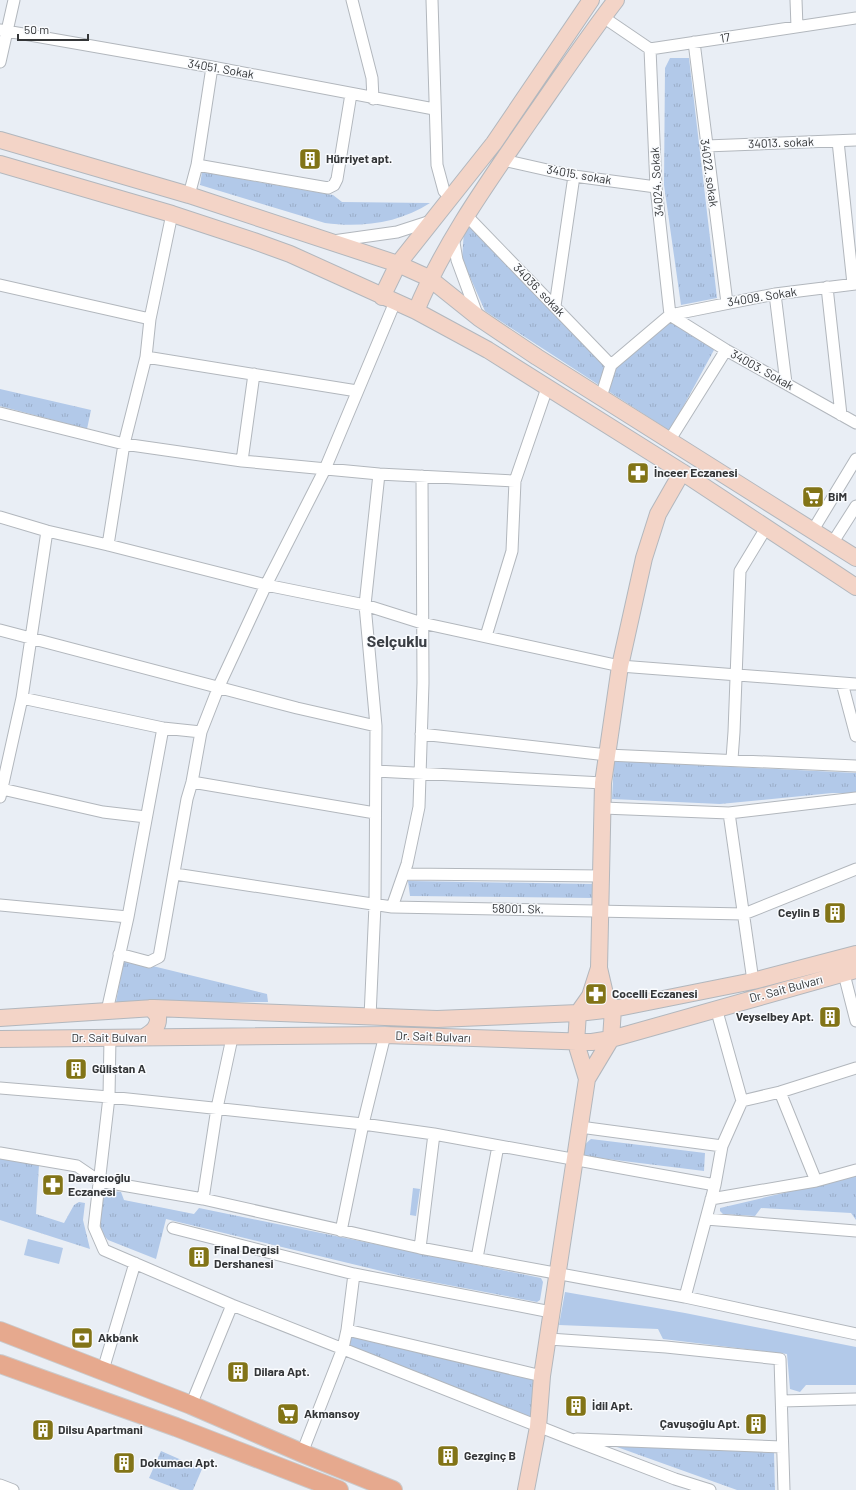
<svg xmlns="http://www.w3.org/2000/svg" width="856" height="1490" font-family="Barlow,sans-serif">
<defs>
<pattern id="park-tufts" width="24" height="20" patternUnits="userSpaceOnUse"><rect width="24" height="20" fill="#b2c9e9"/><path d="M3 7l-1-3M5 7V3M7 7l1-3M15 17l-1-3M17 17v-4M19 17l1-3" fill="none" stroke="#9aadc8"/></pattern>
</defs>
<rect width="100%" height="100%" fill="#e9eef5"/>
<path fill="#b2c9e9" d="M413,1188L420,1189L416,1216L410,1215Z
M28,1239L63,1248L59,1264L24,1255Z
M565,1292L685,1313L856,1347V1385H806L800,1392L790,1389L787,1354L663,1339L658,1329L559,1325Z"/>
<path fill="url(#park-tufts)" d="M670,58H689L717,298L681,305L664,185L665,68Z
M202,172L333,195L342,202L430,203C400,223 360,228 325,223L200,185Z
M470,227L611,365L670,315L714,350L670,431L485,311L462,259L464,231Z
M0,389L91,410L87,429L0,406Z
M614,761L856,773V793H832L720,804L612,799Z
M408,881L594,884V898L410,896Z
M124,959L267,994L268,1002H116Z
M591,1139L705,1153L704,1171L583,1156C582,1147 585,1144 591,1139Z
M0,1156L39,1165L36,1214L64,1223L74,1205L79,1202L85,1203L83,1220L90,1249L0,1220Z
M856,1176V1220L851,1213L761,1208L755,1216L723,1214L720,1211V1208Z
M105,1190L121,1192L124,1200L194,1214L199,1208L541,1278L543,1282L540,1300L537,1302L406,1277L166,1219L156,1259L108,1240C94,1227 102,1207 105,1190Z
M347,1330L542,1376L538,1427L343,1348Z
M603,1442L774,1453L775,1490H737Z
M161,1451L202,1469L193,1490H180L149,1478Z"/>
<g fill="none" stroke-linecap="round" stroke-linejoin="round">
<g stroke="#b2b7bd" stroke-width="13">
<path id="street" d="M352,0L372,78L373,99
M432,0L437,165L444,191L452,198
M796,0L797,27
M603,17L650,49L856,18
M0,30L212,67L434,109
M694,42L727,303
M650,49L656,187L670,315
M0,62L14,0
M838,141L853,284
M706,146L856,140
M503,160L574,176L656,187
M197,165L328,188L334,185L337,179L351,94
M189,195L197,165L212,67
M467,216L611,365
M453,237L457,260L478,317
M333,241L397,232L434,220
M0,285L150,319
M827,287L841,415
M775,294L786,383
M555,306L574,176
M670,315L726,350L856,423
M146,357L357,391
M601,397L611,365L670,315L775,294L856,284
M0,413L124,444L242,461L379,474L515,481L547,388
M669,441L726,350
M242,461L254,374
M0,517L47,531L108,545L266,585L365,605L422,623L620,666L856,684
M813,530L856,459
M833,542L856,506
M108,545L124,444L146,357L150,319L172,214
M0,630L297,708L376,726
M486,636L512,551L515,481
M842,683L856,736
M22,698L163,728L201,732
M421,734L607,755L856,766
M732,759L734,732L740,571L766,528
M376,771L603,783
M192,782L375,813
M2,789L103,812L146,817
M0,797L22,698L47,531
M603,808L729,813L856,798
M729,813L753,981
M175,874L392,907L744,914L856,869
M404,874L602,876
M0,905L128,917
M392,907L407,864L419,807L423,683L422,476
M119,954L149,962L159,957L187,799L192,782L201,732L219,686L266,585L325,469L395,302
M844,974L856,1021
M107,1011L128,917L163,728
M370,1017L375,905L376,726L365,605L379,474
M110,1037L109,1097L94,1227L104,1250L232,1305L568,1438L675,1479L710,1490
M0,1088L109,1097L363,1124L434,1134L715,1185
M780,1092L816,1181
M742,1101L780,1092L856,1068
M580,1127L722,1146
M0,1153L77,1166L99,1181L203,1199L420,1248L685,1297L856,1334
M203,1199L217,1108L232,1038
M711,1199L816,1181L856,1170
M706,1219L856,1231
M173,1228L354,1274L551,1312
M341,1231L363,1124L385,1035
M420,1248L434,1134
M477,1258L498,1146
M685,1297L715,1185L722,1146L742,1101L716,1008
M347,1330L542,1376
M549,1339L666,1347L780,1359L784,1490
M103,1370L135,1263
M782,1401L856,1399
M191,1405L232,1305
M577,1439L782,1447
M302,1453L343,1348L347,1330L354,1274
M0,1485L13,1490"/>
</g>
<g stroke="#b2b7bd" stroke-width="18">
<path id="secondary" d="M0,140L189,195L398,264L429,278L479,318L537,357L856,558
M0,164L172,214L254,241L290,254L416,311L488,350L682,472L856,587
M382,297L398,264L494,143L591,0
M416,311C444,243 488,182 530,121C558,81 586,39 616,0
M0,1018L154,1008L437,1019L578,1013L613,1009L753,981L856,954
M144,1037C153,1032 159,1027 158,1016L151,1008
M0,1039L385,1035L592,1042L611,1039L856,970
M587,1079L576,1043L578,1013L590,996L599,968
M526,1490L538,1427L542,1376L587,1079L611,1039L613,1009L605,994L599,968L603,783L620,666L644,558L658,514L682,472"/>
</g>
<g stroke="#cacacb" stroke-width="20">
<path id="primary" d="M0,1331L191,1405L302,1453L393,1490
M0,1364L176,1427L339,1490"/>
</g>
<use href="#street" stroke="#fff" stroke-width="11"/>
<use href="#secondary" stroke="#f3d4c7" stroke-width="16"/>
<use href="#primary" stroke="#e6a98e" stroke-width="18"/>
</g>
<defs>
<g id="building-square" transform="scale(1.15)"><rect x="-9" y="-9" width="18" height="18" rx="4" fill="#827417" stroke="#f9fbfe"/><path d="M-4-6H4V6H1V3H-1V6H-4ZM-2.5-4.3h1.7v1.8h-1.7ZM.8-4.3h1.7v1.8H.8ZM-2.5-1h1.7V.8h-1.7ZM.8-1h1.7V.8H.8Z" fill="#fff"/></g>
<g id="pharmacy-square" transform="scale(1.15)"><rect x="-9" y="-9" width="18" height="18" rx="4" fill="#827417" stroke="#f9fbfe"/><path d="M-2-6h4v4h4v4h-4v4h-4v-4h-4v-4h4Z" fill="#fff"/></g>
<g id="supermarket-square" transform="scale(1.15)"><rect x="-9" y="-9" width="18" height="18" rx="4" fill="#827417" stroke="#f9fbfe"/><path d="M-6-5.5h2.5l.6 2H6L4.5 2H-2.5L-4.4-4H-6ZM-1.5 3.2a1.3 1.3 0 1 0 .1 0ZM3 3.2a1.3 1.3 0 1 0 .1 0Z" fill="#fff"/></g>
<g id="bank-square" transform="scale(1.15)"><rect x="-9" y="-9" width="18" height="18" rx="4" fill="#827417" stroke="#f9fbfe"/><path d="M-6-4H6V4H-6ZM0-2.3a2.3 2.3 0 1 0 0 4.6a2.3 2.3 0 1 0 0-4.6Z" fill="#fff"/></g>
</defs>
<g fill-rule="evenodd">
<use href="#building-square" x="310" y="159"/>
<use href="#pharmacy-square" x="638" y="473"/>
<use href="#supermarket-square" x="813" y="497"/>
<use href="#building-square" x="835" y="913"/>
<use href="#pharmacy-square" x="596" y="994"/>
<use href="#building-square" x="830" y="1017"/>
<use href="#building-square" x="76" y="1069"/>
<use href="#pharmacy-square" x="53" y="1185"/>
<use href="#building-square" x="199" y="1257"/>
<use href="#bank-square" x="82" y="1338"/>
<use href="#building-square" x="238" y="1372"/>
<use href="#building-square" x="576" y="1406"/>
<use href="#supermarket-square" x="288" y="1414"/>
<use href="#building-square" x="756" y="1424"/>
<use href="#building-square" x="43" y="1430"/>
<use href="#building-square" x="448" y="1456"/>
<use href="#building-square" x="124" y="1463"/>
</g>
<g text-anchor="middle" stroke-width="3" stroke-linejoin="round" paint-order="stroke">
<g font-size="12" fill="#333537" stroke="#f9fbfe">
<text transform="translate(725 38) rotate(-9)" y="4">17</text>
<text transform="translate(221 69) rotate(10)" y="4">34051. Sokak</text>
<text transform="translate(781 143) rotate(-2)" y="4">34013. sokak</text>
<text transform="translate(709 173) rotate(82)" y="4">34022. sokak</text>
<text transform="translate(579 175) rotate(10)" y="4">34015. sokak</text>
<text transform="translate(657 182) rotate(-94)" y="4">34024. Sokak</text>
<text transform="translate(539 290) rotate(46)" y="4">34036. sokak</text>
<text transform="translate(762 297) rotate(-9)" y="4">34009. Sokak</text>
<text transform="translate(762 370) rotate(29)" y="4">34003. Sokak</text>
<text transform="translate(518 909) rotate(1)" y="4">58001. Sk.</text>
<text transform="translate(786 989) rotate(-15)" y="4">Dr. Sait Bulvarı</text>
<text transform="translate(433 1037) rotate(2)" y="4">Dr. Sait Bulvarı</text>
<text x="109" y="1042">Dr. Sait Bulvarı</text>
</g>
<g font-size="12" font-weight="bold" fill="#333537" stroke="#f9fbfe" text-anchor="start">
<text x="326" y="163">Hürriyet apt.</text>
<text x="654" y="477">İnceer Eczanesi</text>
<text x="828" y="501">BiM</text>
<text x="820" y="917" text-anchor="end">Ceylin B</text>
<text x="612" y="998">Cocelli Eczanesi</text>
<text x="814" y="1021" text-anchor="end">Veyselbey Apt.</text>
<text x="92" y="1073">Gülistan A</text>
<text x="68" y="1182">Davarcıoğlu<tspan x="68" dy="14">Eczanesi</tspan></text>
<text x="214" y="1254">Final Dergisi<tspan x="214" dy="14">Dershanesi</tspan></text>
<text x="98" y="1342">Akbank</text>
<text x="254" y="1376">Dilara Apt.</text>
<text x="592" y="1410">İdil Apt.</text>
<text x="304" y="1418">Akmansoy</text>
<text x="740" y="1428" text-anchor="end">Çavuşoğlu Apt.</text>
<text x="58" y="1434">Dilsu Apartmani</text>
<text x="464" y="1460">Gezginç B</text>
<text x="140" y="1467">Dokumacı Apt.</text>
</g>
<g font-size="16" font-weight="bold" fill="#3b3f45" stroke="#f9fbfe">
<text x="397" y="647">Selçuklu</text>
</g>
</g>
<path d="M18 34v6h70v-6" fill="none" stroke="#333537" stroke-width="2"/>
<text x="24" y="34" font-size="12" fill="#333537" stroke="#f9fbfe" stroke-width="3" paint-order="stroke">50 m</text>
</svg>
